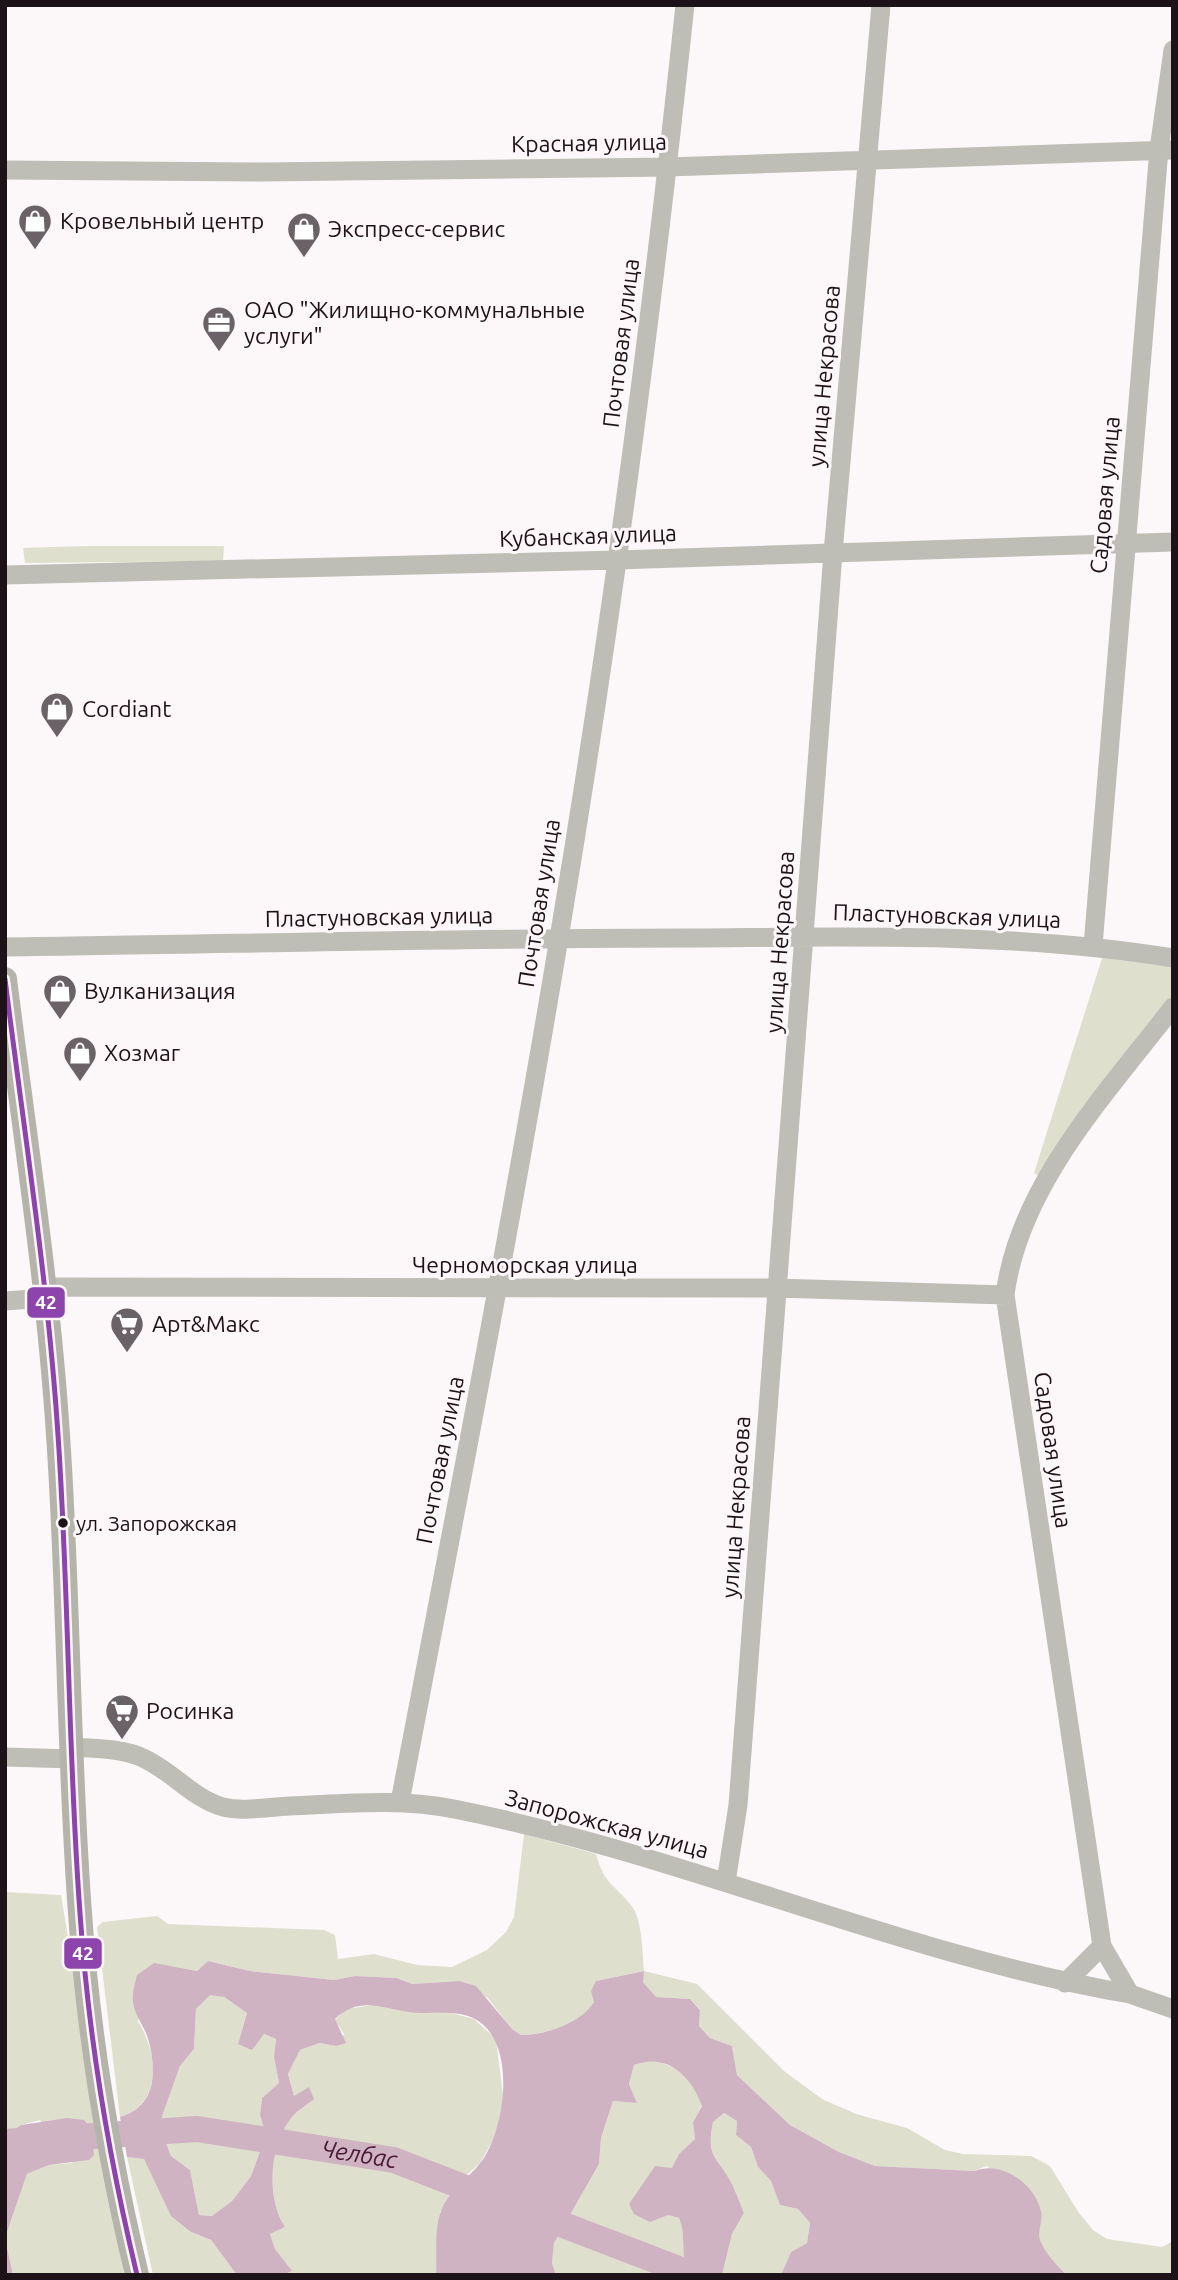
<svg xmlns="http://www.w3.org/2000/svg" width="1178" height="2280" font-family="Ubuntu,sans-serif">
<rect width="100%" height="100%" fill="#fcf8fa"/>
<path fill="#dedfcd" d="M85,546H224L223,561L25,563L23,548Z
M1104,952L1173,963V995L1042,1178L1034,1173Z
M524,1834L596,1854C604,1884 614,1884 631,1905C643,1921 642,1951 644,1971L697,1984L784,2071L822,2099L856,2114L907,2128L945,2150L963,2154L1031,2156L1050,2166L1079,2213L1093,2230L1107,2239L1162,2247L1173,2241V2275H1067C1058,2267 1043,2252 1039,2240C1035,2224 1045,2212 1033,2197C1023,2183 1001,2175 986,2166L975,2171L875,2166L839,2152L790,2125L737,2075L732,2046L710,2038L699,2026L700,2009L690,1999L656,1997L643,1982V1971L596,1981C595,1988 596,1997 593,2004C583,2024 542,2035 521,2035L512,2029L488,1998L459,1981L412,1984L397,1978L355,1976L334,1980L250,1971L208,1961L197,1971L154,1964L138,2021C158,2054 163,2103 120,2117L97,1927L103,1922L157,1916L168,1924L324,1930L335,1935L338,1959L374,1954L417,1965L452,1967L487,1950L506,1932L514,1917Z
M5,1892L61,1895L124,2275H13L5,2238L27,2174L49,2165L73,2163L40,2120L21,2125L9,2133L5,2172Z
M210,1994L224,1997L247,2013L238,2044L264,2034L276,2039L274,2057L279,2083L262,2098L260,2115L266,2135L251,2176L232,2201L213,2216L199,2215L190,2170L171,2156L159,2125L180,2066L194,2049L196,2009Z
M381,2004L410,2012H447L474,2019L496,2039L504,2104L496,2134L480,2163L460,2181L440,2212L436,2275H282L291,2271L275,2249L270,2234L285,2227C266,2198 269,2144 292,2117C298,2110 307,2105 313,2099L294,2096L288,2074L300,2050L321,2043L336,2046L344,2034L335,2020L346,2009Z
M650,2059C679,2068 692,2076 702,2105L693,2122L695,2139C668,2165 671,2179 668,2215L679,2218C687,2236 679,2256 690,2275H556L552,2263L554,2243L599,2164L601,2138L613,2101L637,2103L629,2084L634,2065Z
M724,2113L737,2121L736,2135L751,2147L758,2167L771,2181L780,2205L798,2209L810,2223L807,2243L791,2252L781,2275H722L732,2234L744,2213C740,2202 736,2192 731,2182C716,2155 706,2158 713,2122Z
M127,2157L144,2159L191,2232L211,2240L237,2275H153Z"/>
<path fill="#d0b3c3" fill-rule="evenodd" d="M208,1961L250,1971L334,1980L355,1976L397,1978L412,1984L459,1981L476,1986L512,2029L521,2035C546,2035 581,2023 594,2002L591,1991L596,1981L644,1971L643,1982L656,1997L690,1999L700,2010L699,2026L710,2038L732,2046L737,2075L790,2125L839,2152L875,2166L975,2171C1002,2160 1036,2185 1041,2212C1043,2221 1037,2232 1040,2240C1044,2252 1058,2267 1067,2275H781L791,2252L807,2243L810,2223L798,2209L780,2205L771,2181L758,2167L751,2147L736,2135L737,2121L724,2113L713,2122C706,2158 716,2155 731,2182C736,2192 740,2203 744,2213L732,2234L722,2275H690C679,2256 687,2236 679,2218L668,2215L650,2222L634,2214L629,2204L655,2166L672,2168L679,2154L695,2139L693,2122L702,2106C692,2076 666,2052 634,2065L629,2084L637,2103L613,2101L601,2138L599,2164L554,2243L552,2263L556,2275H436C437,2256 434,2229 441,2211C449,2190 468,2179 481,2162C506,2129 518,2039 473,2018C453,2009 430,2015 409,2012C381,2008 359,1996 335,2019L346,2043L336,2046L320,2043L300,2050L288,2074L294,2096L309,2087L314,2099C307,2105 298,2110 292,2117C269,2145 266,2198 285,2227L270,2234L275,2249L292,2271L282,2275H237L211,2240L191,2232L171,2216L144,2159L127,2157L120,2117C155,2106 157,2075 149,2042C146,2028 135,2017 133,2002C132,1993 135,1983 137,1975L154,1963L197,1971ZM210,1995L224,1997L247,2013L238,2044L252,2050L264,2034L276,2039L274,2057L279,2083L262,2098L260,2115L266,2135L251,2176L232,2201L212,2216L199,2215L190,2170L171,2156L159,2125L180,2066L194,2049L196,2009Z
M67,2118L84,2120L91,2129L94,2155L89,2160L49,2165L27,2174L5,2238L13,2275H7L5,2268V2164L9,2133L21,2125Z"/>
<g fill="none" stroke-linecap="round" stroke-linejoin="round">
<g stroke="#d0b3c3" stroke-width="26">
<path id="s1" d="M5,2142L197,2129L394,2160L489,2197"/>
<path d="M532,2213L694,2275"/>
</g>
<path stroke="#bebdb6" stroke-width="19" d="M5,170L263,172L668,167L1173,150
M5,575L617,560L1173,542
M1093,946L1159,149L1173,50
M5,947C234,944 463,938 692,938C853,937 1014,932 1173,958
M1173,1007C1107,1093 1019,1185 1005,1295L1102,1946L1130,1994L1173,2009
M44,1287L777,1288L1005,1295
M5,1301L46,1298
M73,1747C96,1749 122,1748 143,1758C172,1771 192,1798 223,1807C243,1812 268,1807 289,1806C344,1804 399,1798 454,1809C683,1854 899,1954 1130,1994
M5,1757L73,1759
M400,1802C455,1514 511,1227 559,938C611,629 652,317 685,5
M726,1882L738,1805L833,553L881,5
M1065,1983L1102,1946"/>
<path stroke="#b5b4ab" stroke-width="24" d="M5,979C24,1131 48,1282 58,1435C69,1594 68,1754 80,1913C88,2032 109,2158 137,2275"/>
<g stroke="#fdf7fa" stroke-width="10">
<path id="bus-1" d="M5,979C24,1131 48,1282 58,1435C69,1594 68,1754 80,1913C88,2032 109,2158 137,2275"/>
</g>
<use href="#bus-1" stroke="#8e44ad" stroke-width="5"/>
</g>
<defs>
<g id="shop-pin" transform="scale(1.75)"><path d="M0 17L-7.5 6A9.5 9.5 0 1 1 7.5 6Z" fill="#6b6267" stroke="#fdf7fa"/><path d="M-5-2.5h2.3a2.7 3.5 0 0 1 5.4 0H5L5.5 6h-11ZM-1.5-2.5h3a1.5 2.3 0 0 0-3 0Z" fill="#fff"/></g>
<g id="office-pin" transform="scale(1.75)"><path d="M0 17L-7.5 6A9.5 9.5 0 1 1 7.5 6Z" fill="#6b6267" stroke="#fdf7fa"/><path d="M-6-3h4V-5.5h4V-3h4V5H-6ZM-1-4.5V-3h2v-1.5ZM-6 0V1H6V0Z" fill="#fff"/></g>
<g id="supermarket-pin" transform="scale(1.75)"><path d="M0 17L-7.5 6A9.5 9.5 0 1 1 7.5 6Z" fill="#6b6267" stroke="#fdf7fa"/><path d="M-6-5.5h2.5l.6 2H6L4.5 2H-2.5L-4.4-4H-6ZM-1.5 3.2a1.3 1.3 0 1 0 .1 0ZM3 3.2a1.3 1.3 0 1 0 .1 0Z" fill="#fff"/></g>
</defs>
<g fill-rule="evenodd">
<use href="#shop-pin" x="35" y="221"/>
<use href="#shop-pin" x="304" y="229"/>
<use href="#office-pin" x="219" y="323"/>
<use href="#shop-pin" x="57" y="709"/>
<use href="#shop-pin" x="60" y="991"/>
<use href="#shop-pin" x="80" y="1053"/>
<use href="#supermarket-pin" x="127" y="1324"/>
<use href="#supermarket-pin" x="122" y="1711"/>
</g>
<circle fill="#1d1218" stroke="#fdf7fa" stroke-width="2.5" cx="63" cy="1523" r="6"/>
<g text-anchor="middle" stroke-width="6" stroke-linejoin="round" paint-order="stroke">
<g font-size="21" fill="#1d1218" stroke="#fdf7fa" text-anchor="start">
<text x="76" y="1531">ул. Запорожская</text>
</g>
<g font-size="23" fill="#1d1218" stroke="#fdf7fa">
<text transform="translate(589 143) rotate(-1)" y="8">Красная улица</text>
<text transform="translate(621 343) rotate(-83)" y="8">Почтовая улица</text>
<text transform="translate(824 376) rotate(-85)" y="8">улица Некрасова</text>
<text transform="translate(1105 495) rotate(-85)" y="8">Садовая улица</text>
<text transform="translate(588 536) rotate(-2)" y="8">Кубанская улица</text>
<text transform="translate(539 903) rotate(-81)" y="8">Почтовая улица</text>
<text transform="translate(947 916) rotate(2)" y="8">Пластуновская улица</text>
<text transform="translate(379 917) rotate(-1)" y="8">Пластуновская улица</text>
<text transform="translate(780 942) rotate(-86)" y="8">улица Некрасова</text>
<text x="525" y="1273">Черноморская улица</text>
<text transform="translate(1053 1450) rotate(82)" y="8">Садовая улица</text>
<text transform="translate(440 1460) rotate(-79)" y="8">Почтовая улица</text>
<text transform="translate(736 1507) rotate(-86)" y="8">улица Некрасова</text>
<text transform="translate(607 1824) rotate(15)" y="8">Запорожская улица</text>
</g>
<g font-size="23" fill="#1d1218" stroke="#fdf7fa" text-anchor="start">
<text x="60" y="229">Кровельный центр</text>
<text x="328" y="237">Экспресс-сервис</text>
<text x="244" y="318">ОАО "Жилищно-коммунальные<tspan x="244" dy="26">услуги"</tspan></text>
<text x="82" y="717">Cordiant</text>
<text x="84" y="999">Вулканизация</text>
<text x="104" y="1061">Хозмаг</text>
<text x="152" y="1332">Арт&amp;Макс</text>
<text x="146" y="1719">Росинка</text>
</g>
<g font-size="24" font-style="italic" fill="#4c1a39" stroke="#fdf7fa">
<text dy="8" stroke="none"><textPath href="#s1" startOffset="357">Челбас</textPath></text>
</g>
</g>
<g stroke="#fdf7fa" stroke-width="2.5">
<rect x="26" y="1286" width="40" height="33" rx="7" fill="#8e44ad"/>
<rect x="63" y="1937" width="40" height="33" rx="7" fill="#8e44ad"/>
</g>
<g font-size="19" text-anchor="middle" font-weight="bold" fill="#fff">
<text x="46" y="1309">42</text>
<text x="83" y="1960">42</text>
</g>
<rect width="1178" height="2280" fill="none" stroke="#1d1218" stroke-width="14"/>
</svg>
